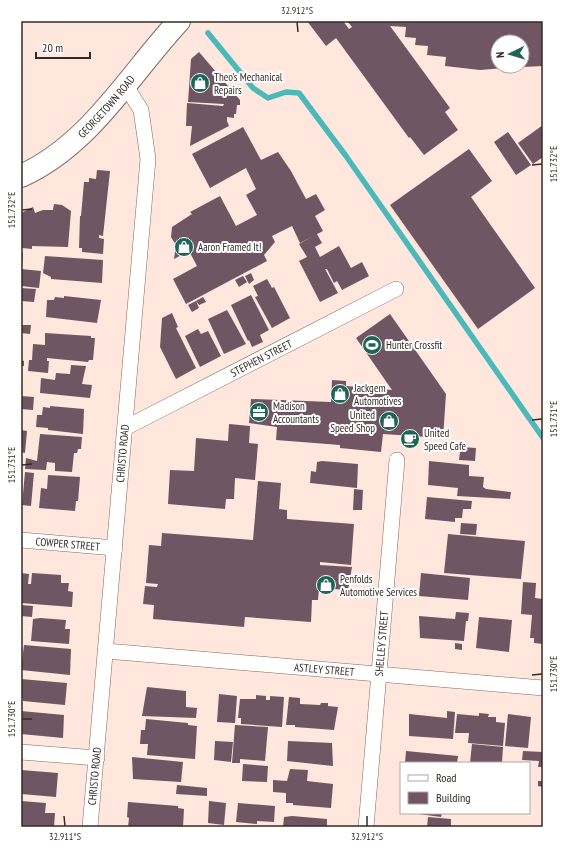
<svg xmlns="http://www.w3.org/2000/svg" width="564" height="848" font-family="'PT Sans Narrow',sans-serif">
<rect width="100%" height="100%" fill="#ffe7dd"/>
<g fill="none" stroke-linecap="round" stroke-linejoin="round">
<path stroke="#4ab9ba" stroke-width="5.5" d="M208,33L253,88L268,98L286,92L299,93L346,156L543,438"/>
</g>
<path fill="#6f5662" d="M307,21H343L349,29L352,27L347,21H543V66L522,67V42H498V66L517,67L480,70L445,66L446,57L427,55L428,46L415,45L416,38L405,37L406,27L390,26L450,108L445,112L458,130L424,155L410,137L409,138L336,38L326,46Z
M199,52L240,100V105H237L236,114H234V118L227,117V121L229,126L190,146L192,126H186L187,103L223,106L224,104L188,102L191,59Z
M543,125V157L533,164L518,143Z
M243,127L261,160L278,152L291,171L306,199L316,194L325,210L315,216L323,231L300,243L292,226L272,236L275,242L264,255L267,261L186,304L173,279L197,266L189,251L174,259L176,245L171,237L172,227L192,214L190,212L220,196L236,226L257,215L246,195L256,189L246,168L210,188L192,154Z
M508,132L531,165L516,175L494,142Z
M469,149L492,181L471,197L535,288L478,329L390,205Z
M97,170L110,171L103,236L99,235V238L104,239L103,254L82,252V248H79L80,216H81L84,182H89V178L96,179Z
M54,204L62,205L71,211L68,247L32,246V249L22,248L21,213L33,207L35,213L43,210H53Z
M317,234L322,243L315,247L320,257L339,246L351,268L362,262L369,276L342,290L337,281L334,283L327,269H325L338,293L320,302L299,261L307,257L299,244Z
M21,253H23L22,266H21Z
M45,256L103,260L102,283L51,279V277L43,273Z
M21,269L41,271L39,288L21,286Z
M251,273L254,280L249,284L245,276Z
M243,276L247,282L239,287L235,280Z
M267,279L272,288L274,287L290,318L272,328L255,297L258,296L253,286Z
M21,288L36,289L34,302L21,301Z
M251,295L269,330L260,335L263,342L252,347L249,340L248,341L231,305Z
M64,296L101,300L97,323L46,317L47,300H54L55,297L64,298Z
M203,297L206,302L199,305L196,301Z
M196,301L199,308L192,312L188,305Z
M227,310L246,344L224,354L208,319Z
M172,313L178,327L176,328L196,368L176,379L160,347L162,318Z
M390,314L446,394L443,438L383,434L381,452L340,448V445L276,440L277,427L249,423L251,399L331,402L332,380L346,381V386L392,390L356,338Z
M21,325H31L30,334L21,333Z
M198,329L201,334L208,331L221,356L200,367L185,336Z
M45,333L91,336V338H95L93,360H89L88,362L47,358V361H49L48,373L28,371L29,360H32L33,344L45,345Z
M21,360L24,361V366H21Z
M71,365L86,366L82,384L92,385L90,398L40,393L41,378L55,380L56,373L70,374Z
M21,396L34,397L33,410L21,409Z
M50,406L84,409L83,434L48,430V428L36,427L37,415H42L43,407L50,408Z
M229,424L250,426L249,443L258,444L255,480L235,478L234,499H226L225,509L168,504L170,470L194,471L196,438L228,441Z
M21,430L27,431L25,453L21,452Z
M40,434L82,437L81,449H78L77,453H74L72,472L55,471V463L47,462L46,470L25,469L26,458L37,461Z
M449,446L476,448L475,461L459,460L460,452L449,451Z
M322,461L358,464L357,488L310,483L311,471L316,472L317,462Z
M429,461L469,465V476L484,477L483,487L486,489L511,492L510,499L457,496L458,488L428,485Z
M25,472L34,473L31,506L22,505Z
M48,475L80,477L78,501H76L75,511L39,508L41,488L47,489Z
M258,481L281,483L279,509L287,510V519L354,524L351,565L320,562V565L352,567L348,590L319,588L318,600H312L311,622L245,617L244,627L153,619L154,605L143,604L145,586L263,596L157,587L158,584L146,583L149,545L161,546L162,533L253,540Z
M354,489L363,490L362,510H353Z
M427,497L472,501L471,509H463L462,518H455V522L425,519Z
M461,523L477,524L476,535L460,534Z
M448,534L525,541L521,579L444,573Z
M21,573L29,574L28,584H31L32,573L61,575V583H69L68,591L73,592L72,607L21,603Z
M421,573L470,578L468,600L419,596Z
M523,582L536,583L535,598L543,599V644L534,643V638H530L532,615L521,614Z
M21,605L33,606L32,617L21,616Z
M456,612L469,613L468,621H466L464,641L420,638L419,616L455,619Z
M479,617L512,620L509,652L476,648Z
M40,618L66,620L65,629H70L69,644L31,641L33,619Z
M455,643L462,644V650L455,649Z
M24,645L71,649L70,675L21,670Z
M21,679L67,683L65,705L23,701V698H21Z
M147,687L186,691V707L197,708L196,718L142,716Z
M219,694L237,696L235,723L217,722Z
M256,695L266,696V700H270V696L284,697L282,727L241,724V718H238L240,699H256Z
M289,697L300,698V704L320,705L321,703H328V706L338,707L334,730L295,727V725H286Z
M21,711L64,715L63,738L21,734Z
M447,711L455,712L453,739L409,736V714L447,718Z
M479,713L489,714L488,717H496V722L505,723L503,746L468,743L469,733H455L457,714L479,716Z
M508,714L531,717L528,748L505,746Z
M146,719L188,723V725L197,726L195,759L147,755L148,744H140L141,730H145Z
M235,725L268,727L265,761L240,759V763H232Z
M215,741L233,742L231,762L214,760Z
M288,741L332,743L333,766L287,761Z
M472,744L503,747L502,763H470Z
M406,751L458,756L457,763H405Z
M523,751L543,752V767H538L539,761L522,760Z
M132,757L183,762L181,782L133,779Z
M243,764L268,766L267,782L242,781Z
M290,769L308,770L307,781L333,784L331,808L293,805V803H286V793L273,792V780L287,781Z
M21,770L58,773L56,797L21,794Z
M538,781H543V787L538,786Z
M177,785L207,788V796L176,794Z
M21,801L46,803L45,813H55L54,827L21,826Z
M209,801L226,803L224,825L208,823Z
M128,802L178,806V808L184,809L183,827H128L129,818L127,817Z
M238,803L275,806L274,822L257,821V824L236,822Z
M411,813H442L441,817Z
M292,816L327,819V827H283L284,817Z
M428,817L451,819V827H427Z"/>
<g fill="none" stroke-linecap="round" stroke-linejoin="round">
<g stroke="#83695e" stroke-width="16">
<g id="street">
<path id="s1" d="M125,428L396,289"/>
<path id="s2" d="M21,540L115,548"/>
<path id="s3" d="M106,651L543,688"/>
<path d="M21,752L97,758"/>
<path id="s4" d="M90,827L148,159L141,110L126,86"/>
<path id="s5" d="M366,827L397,460"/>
</g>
</g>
<g stroke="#83695e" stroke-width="24">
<g id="secondary">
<path id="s6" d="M21,176C90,145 129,75 179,21"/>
</g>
</g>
<use href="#street" stroke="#fff" stroke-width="15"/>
<use href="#secondary" stroke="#fff" stroke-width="22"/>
</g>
<path fill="none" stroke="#352a25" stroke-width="1.5" d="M297,22L298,32M532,165L542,164M22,210L32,209M532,420L542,419M22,465L32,464M532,675L542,674M22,719H32M64,816L65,826M367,816V826"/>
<defs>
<g id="shop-disc" transform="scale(1)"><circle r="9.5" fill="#1e6457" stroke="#fff"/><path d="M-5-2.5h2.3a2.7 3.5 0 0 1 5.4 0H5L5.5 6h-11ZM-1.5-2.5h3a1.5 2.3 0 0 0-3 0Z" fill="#fff"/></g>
<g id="stadium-disc" transform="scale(1)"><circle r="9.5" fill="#1e6457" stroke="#fff"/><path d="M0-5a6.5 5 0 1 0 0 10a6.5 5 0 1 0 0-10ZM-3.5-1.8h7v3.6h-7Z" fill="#fff"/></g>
<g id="office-disc" transform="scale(1)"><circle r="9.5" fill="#1e6457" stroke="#fff"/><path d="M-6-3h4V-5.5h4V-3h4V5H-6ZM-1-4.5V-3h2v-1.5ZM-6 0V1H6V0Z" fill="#fff"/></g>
<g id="cafe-disc" transform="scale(1)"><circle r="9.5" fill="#1e6457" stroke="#fff"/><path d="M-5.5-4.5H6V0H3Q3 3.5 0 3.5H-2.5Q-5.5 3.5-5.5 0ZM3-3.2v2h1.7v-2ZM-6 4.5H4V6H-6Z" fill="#fff"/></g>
</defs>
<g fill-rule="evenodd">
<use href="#shop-disc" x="200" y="83"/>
<use href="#shop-disc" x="184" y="247"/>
<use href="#stadium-disc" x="372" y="345"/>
<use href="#shop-disc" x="340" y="394"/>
<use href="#office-disc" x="259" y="412"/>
<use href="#shop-disc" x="389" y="421"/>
<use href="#cafe-disc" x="410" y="439"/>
<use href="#shop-disc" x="326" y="585"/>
</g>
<g text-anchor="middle" stroke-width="4" stroke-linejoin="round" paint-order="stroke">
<g font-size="11" fill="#352a25" stroke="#fff" text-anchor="start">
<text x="214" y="81">Theo’s Mechanical<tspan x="214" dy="13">Repairs</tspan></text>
<text x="198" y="251">Aaron Framed It!</text>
<text x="386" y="349">Hunter Crossfit</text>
<text x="354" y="392">Jackgem<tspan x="354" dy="13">Automotives</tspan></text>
<text x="273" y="410">Madison<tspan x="273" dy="13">Accountants</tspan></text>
<text x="375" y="419" text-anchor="end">United<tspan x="375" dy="13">Speed Shop</tspan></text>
<text x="424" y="437">United<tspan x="424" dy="13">Speed Cafe</tspan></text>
<text x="340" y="583">Penfolds<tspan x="340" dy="13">Automotive Services</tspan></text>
</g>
<g font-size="11" fill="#352a25" stroke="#fff">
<text dy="4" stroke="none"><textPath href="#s6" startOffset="111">GEORGETOWN ROAD</textPath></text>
<text dy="4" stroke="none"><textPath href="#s1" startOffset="153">STEPHEN STREET</textPath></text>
<text dy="4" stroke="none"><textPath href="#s4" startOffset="375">CHRISTO ROAD</textPath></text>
<text dy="4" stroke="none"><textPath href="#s2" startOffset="47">COWPER STREET</textPath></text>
<text dy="4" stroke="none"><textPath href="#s5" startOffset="184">SHELLEY STREET</textPath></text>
<text dy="4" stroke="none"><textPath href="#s3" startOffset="219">ASTLEY STREET</textPath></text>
<text dy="4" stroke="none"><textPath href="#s4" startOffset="51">CHRISTO ROAD</textPath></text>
</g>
</g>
<rect width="564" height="848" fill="none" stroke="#ffffff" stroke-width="44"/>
<rect x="400" y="762" width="130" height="52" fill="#ffffff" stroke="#aeaaa8"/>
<rect x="408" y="775" width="20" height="6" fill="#ffffff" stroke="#aeaaa8"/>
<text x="436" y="782" font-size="12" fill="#352a25">Road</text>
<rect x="408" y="792" width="20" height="12" fill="#6f5662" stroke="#aeaaa8"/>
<text x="436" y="802" font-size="12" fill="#352a25">Building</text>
<g transform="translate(510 54) rotate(265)"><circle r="19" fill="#ffffff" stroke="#aeaaa8"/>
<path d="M0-3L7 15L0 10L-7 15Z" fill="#1e6457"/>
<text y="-6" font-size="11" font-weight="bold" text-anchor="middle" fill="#352a25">N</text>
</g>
<path d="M36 52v6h54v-6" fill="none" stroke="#352a25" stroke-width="2"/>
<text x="42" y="52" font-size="12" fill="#352a25" stroke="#ffffff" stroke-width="3" paint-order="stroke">20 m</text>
<rect x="22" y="22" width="520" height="804" fill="none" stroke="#352a25" stroke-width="1.5"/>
<g font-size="10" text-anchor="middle" fill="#352a25">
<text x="297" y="14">32.912°S</text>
<text transform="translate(553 164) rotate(-90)" y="4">151.732°E</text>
<text transform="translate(11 210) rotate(-90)" y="4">151.732°E</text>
<text transform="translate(553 419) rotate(-90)" y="4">151.731°E</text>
<text transform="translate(11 465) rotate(-90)" y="4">151.731°E</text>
<text transform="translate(553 674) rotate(-90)" y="4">151.730°E</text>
<text transform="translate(11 719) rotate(-90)" y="4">151.730°E</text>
<text x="65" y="840">32.911°S</text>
<text x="367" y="840">32.912°S</text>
</g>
</svg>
